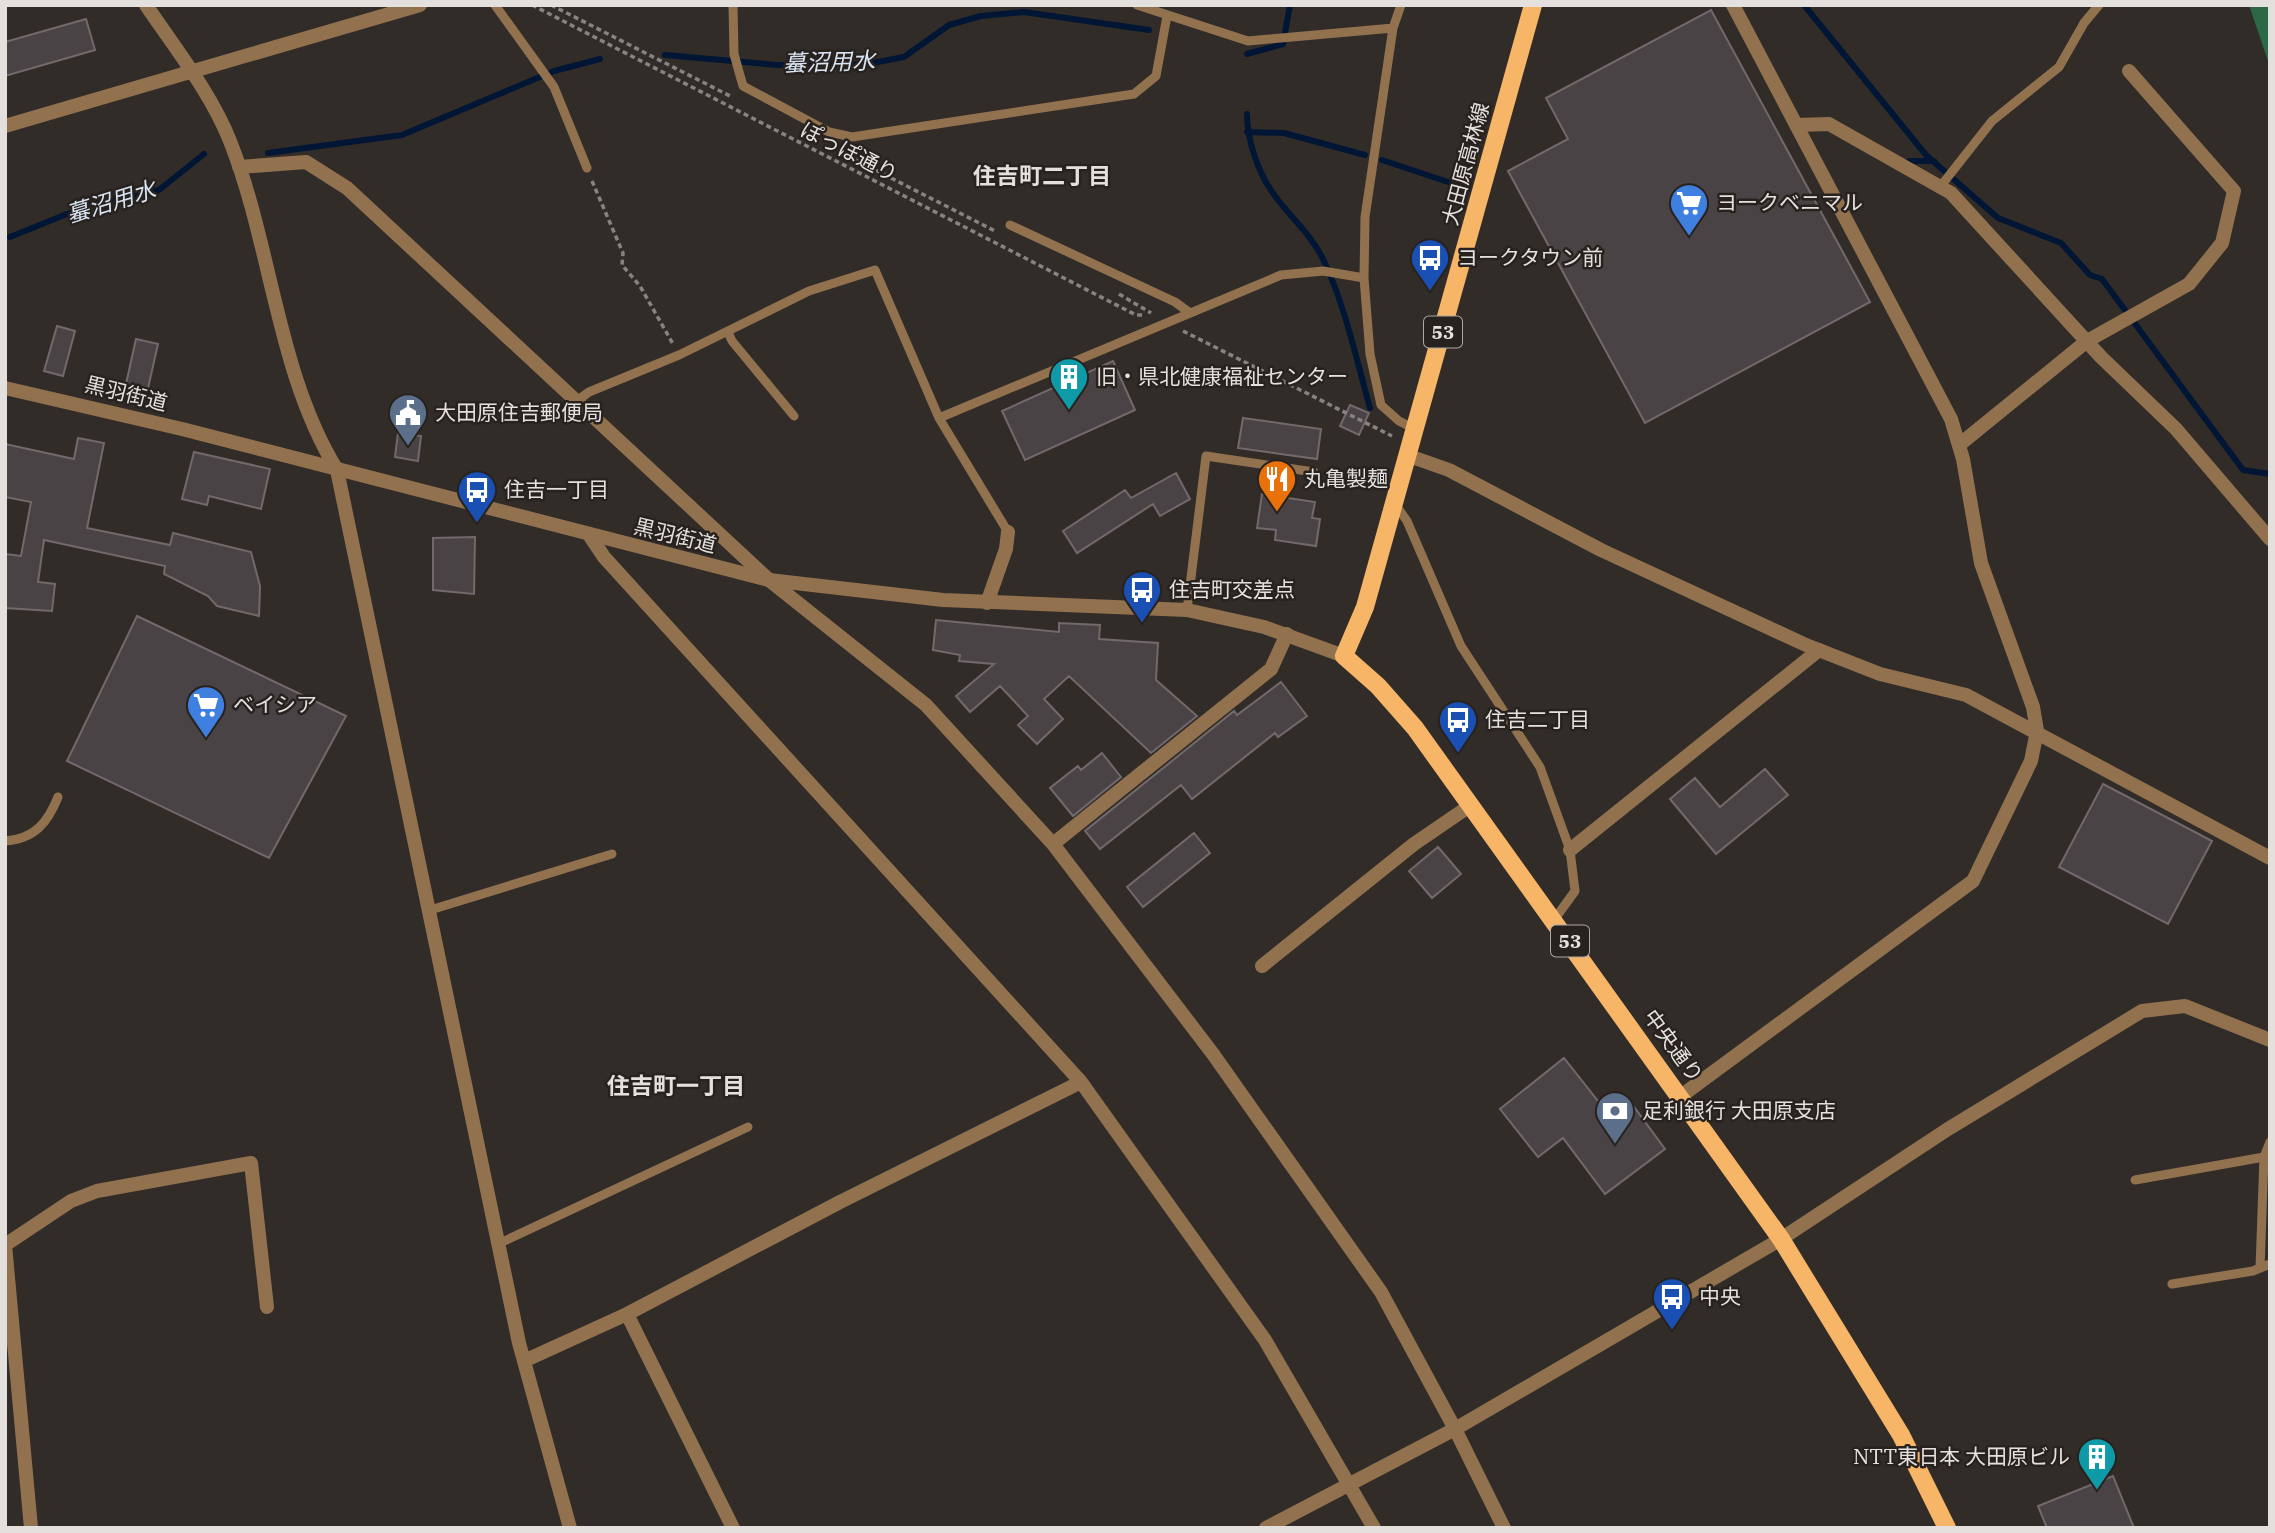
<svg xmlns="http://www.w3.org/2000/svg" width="2275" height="1533" font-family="'IBM Plex Serif','Noto Sans JP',serif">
<rect width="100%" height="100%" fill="#322c29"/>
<path fill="#2c6846" d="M2249,5H2270V67Z"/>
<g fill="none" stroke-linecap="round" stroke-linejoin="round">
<path stroke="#001634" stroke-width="6" d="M1804,5L1926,155L1998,218L2061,243L2090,275L2102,279L2243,470L2270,474
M1247,54L1283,44L1290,5
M665,55L777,65L867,64L904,57L949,25L981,16L1024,12L1149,30
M1247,114C1247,138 1257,170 1271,190C1287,215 1310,232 1323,259C1345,305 1356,358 1370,408
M1247,132L1284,133L1365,155
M268,153L402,135L554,71L600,59
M1382,160L1460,186
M1909,161H1934
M10,237L89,205L159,190L204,154"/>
</g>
<path fill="#4a4345" stroke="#71696b" stroke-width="2" d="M1711,10L1870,302L1645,423L1508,171L1568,139L1546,98Z
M86,19L95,50L5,76V42Z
M57,326L75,331L63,376L44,371Z
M136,339L158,344L146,397L124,393Z
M1113,361L1135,410L1025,460L1002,411Z
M1350,405L1369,413L1359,435L1340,426Z
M1243,418L1321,429L1317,459L1238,448Z
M398,433L421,436L418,461L395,457Z
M78,438L104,443L87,528L170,545L173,533L251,552L260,586L259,616L217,606L208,596L164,574L165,566L44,540L38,582L55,584L52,611L5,608V554L21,556L31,502L5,497V444L74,459Z
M194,452L270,469L261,509L209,496L207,505L182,499Z
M1176,473L1190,499L1160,516L1153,504L1077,553L1063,531L1125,490L1131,498Z
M1262,494L1315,502L1312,518L1320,519L1316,546L1275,540L1276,530L1257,528Z
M475,537L474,594L433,590V538Z
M137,616L346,716L269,858L67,761Z
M936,620L1059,632V623L1100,625L1099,639L1158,643L1156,680L1197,716L1151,753L1069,676L1044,699L1063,719L1037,744L1018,725L1028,716L1000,686L970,712L956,696L994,664L959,661L960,655L933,650Z
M1281,682L1307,716L1278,737L1275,733L1192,799L1181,785L1100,849L1085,831L1234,711L1237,715Z
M1102,753L1121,777L1073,816L1050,788L1078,766L1081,770Z
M1765,769L1788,795L1716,854L1670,799L1695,778L1720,807Z
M2103,784L2212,841L2168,924L2059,867Z
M1194,833L1210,853L1143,907L1127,887Z
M1438,847L1461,874L1432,898L1409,871Z
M1564,1058L1606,1111L1626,1096L1665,1149L1605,1194L1563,1138L1538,1157L1500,1109Z
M2113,1476L2134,1528H2047L2038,1506Z"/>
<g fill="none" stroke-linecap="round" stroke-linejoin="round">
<path stroke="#888380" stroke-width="3.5" stroke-dasharray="5 3.5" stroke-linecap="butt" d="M532,5L1136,315H1144
M551,5L732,97
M838,151L997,232
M592,181L623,253L622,265L640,286L673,344
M1119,294L1151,313
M1183,331L1392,436"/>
<path stroke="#92724e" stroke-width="9" d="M495,5L554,87L587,168
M733,5L734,54L743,86L829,132L852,137L1134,94L1156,76L1167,16
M1137,5L1248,41L1393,28
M1401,5L1393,28L1365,217L1364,278L1370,354L1381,405L1399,421L1415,429
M1940,187L1992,121L2059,67L2084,23L2099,5
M1010,225L1175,302L1190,313
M728,332L732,341L794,416
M578,400L589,392L679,355L809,291L875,270L939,418L1008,532
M939,418L1281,275L1323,271L1364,278
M1395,504L1407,521L1461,646L1540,767L1570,850L1575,891L1554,920
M1187,610L1206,456L1314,472
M5,841C35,839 48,822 58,797
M427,911L612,854
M2135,1180L2264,1157
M498,1244L748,1127
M2260,1268L2264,1157L2270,1142
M2172,1284L2253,1271L2270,1264"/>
<path stroke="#92724e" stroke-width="14" d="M146,5C175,48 211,93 230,141C272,247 277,373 337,470L519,1343L570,1528
M1797,125L1829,124L1951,193L2101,357L2176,429L2270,539
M5,126L420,5
M239,167L306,162L347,188L769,580L926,705L1053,844L1213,1054L1381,1292L1455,1429L1504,1528
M1959,445L2087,341L2189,284L2222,243L2234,191L2129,71
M590,536L604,557L1081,1082L1265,1340L1374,1528
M987,603L1006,549L1008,532
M1053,844L1271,669L1287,634
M1570,850L1819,650
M1262,966L1414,844L1471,805
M1681,1096L1973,881L2031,761L2037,731L2033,707L1981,563L1963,459L1951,419L1733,5
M5,1245L71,1201L97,1191L251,1163L267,1307
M627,1314L733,1528
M524,1361L627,1314L840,1202L1081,1082"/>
<path stroke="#92724e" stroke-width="14" d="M5,388L182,429L769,580L943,600L1187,610L1264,627L1344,656
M1409,456L1449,470L1601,550L1806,645L1880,674L1966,695L2270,858
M5,1245L31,1528
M1266,1528L1455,1429L1781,1239L1948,1129L2142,1011L2185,1006L2270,1040"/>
<path stroke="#f7b567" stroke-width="18" d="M1533,5L1365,607L1344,656L1378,686L1415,728L1781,1239L1901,1435L1947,1528"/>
</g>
<defs>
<g id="supermarket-pin" transform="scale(2.0125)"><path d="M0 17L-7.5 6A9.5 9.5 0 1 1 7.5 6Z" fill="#3f7fe0" stroke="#28221f"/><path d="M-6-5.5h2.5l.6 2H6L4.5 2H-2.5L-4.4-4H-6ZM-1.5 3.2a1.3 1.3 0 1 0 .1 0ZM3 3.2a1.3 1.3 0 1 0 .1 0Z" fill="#fff"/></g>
<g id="bus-pin" transform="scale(2.0125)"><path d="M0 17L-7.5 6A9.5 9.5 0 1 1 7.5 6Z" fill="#1a4fb4" stroke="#28221f"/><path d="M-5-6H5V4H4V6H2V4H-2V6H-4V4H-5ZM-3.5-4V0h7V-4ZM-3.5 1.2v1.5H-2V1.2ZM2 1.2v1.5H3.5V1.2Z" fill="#fff"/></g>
<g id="building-pin" transform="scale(2.0125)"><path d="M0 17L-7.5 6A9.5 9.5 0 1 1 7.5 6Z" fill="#0f9aa8" stroke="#28221f"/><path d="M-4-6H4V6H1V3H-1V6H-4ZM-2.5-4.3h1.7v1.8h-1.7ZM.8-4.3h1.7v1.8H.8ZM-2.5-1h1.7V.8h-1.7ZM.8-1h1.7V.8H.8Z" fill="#fff"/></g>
<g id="civic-pin" transform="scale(2.0125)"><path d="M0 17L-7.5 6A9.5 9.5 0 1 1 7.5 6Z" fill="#5c6f8a" stroke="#28221f"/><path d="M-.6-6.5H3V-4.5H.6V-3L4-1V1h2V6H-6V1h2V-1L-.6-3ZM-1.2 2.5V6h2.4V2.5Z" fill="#fff"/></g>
<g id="restaurant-pin" transform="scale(2.0125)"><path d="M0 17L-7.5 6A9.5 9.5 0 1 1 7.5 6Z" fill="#e8710a" stroke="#28221f"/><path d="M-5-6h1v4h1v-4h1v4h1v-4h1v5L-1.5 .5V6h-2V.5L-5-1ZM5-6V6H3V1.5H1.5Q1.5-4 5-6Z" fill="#fff"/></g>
<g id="bank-pin" transform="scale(2.0125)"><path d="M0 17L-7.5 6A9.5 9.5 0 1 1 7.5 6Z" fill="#5c6f8a" stroke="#28221f"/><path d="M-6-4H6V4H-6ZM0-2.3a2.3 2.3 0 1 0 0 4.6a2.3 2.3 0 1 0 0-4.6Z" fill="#fff"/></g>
</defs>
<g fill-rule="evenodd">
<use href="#supermarket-pin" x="1689" y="203"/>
<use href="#bus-pin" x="1430" y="258"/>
<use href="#building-pin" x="1069" y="377"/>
<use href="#civic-pin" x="408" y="413"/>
<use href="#restaurant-pin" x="1277" y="479"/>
<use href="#bus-pin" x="477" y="490"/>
<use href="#bus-pin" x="1142" y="590"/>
<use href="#supermarket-pin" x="206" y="705"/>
<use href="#bus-pin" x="1458" y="720"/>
<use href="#bank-pin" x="1615" y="1111"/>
<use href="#bus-pin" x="1672" y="1297"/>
<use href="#building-pin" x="2097" y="1457"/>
</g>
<g text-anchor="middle" stroke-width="5" stroke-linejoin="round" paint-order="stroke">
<g fill="#28221f" stroke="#aca7a5" stroke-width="2">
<rect x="1424" y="316.5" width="38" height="31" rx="5"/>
<rect x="1551" y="925.5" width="38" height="31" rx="5"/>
</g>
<g font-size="19" font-weight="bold" fill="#e4e0de">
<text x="1443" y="339">53</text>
<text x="1570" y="948">53</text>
</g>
<g font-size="21" fill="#e4e0de" stroke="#28221f">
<text transform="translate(849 152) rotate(27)" y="7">ぽっぽ通り</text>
<text transform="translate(1466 164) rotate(-75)" y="7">大田原高林線</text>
<text transform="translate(126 394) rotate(14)" y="7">黒羽街道</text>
<text transform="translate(675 536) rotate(14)" y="7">黒羽街道</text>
<text transform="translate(1673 1046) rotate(54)" y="7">中央通り</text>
</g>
<g font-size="21" fill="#e4e0de" stroke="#28221f" text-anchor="start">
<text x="1716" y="210">ヨークベニマル</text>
<text x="1457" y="265">ヨークタウン前</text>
<text x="1096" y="384">旧・県北健康福祉センター</text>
<text x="435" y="420">大田原住吉郵便局</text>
<text x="1304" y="486">丸亀製麺</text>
<text x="504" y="497">住吉一丁目</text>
<text x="1169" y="597">住吉町交差点</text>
<text x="233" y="712">ベイシア</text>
<text x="1485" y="727">住吉二丁目</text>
<text x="1642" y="1118">足利銀行 大田原支店</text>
<text x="1699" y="1304">中央</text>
<text x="2070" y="1464" text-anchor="end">NTT東日本 大田原ビル</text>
</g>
<g font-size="23" font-style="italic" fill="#d9e4f2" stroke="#28221f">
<text transform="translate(829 62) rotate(-2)" y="8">蟇沼用水</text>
<text transform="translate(111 202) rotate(-17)" y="8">蟇沼用水</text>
</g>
<g font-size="23" font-weight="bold" fill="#e4e0de" stroke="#28221f">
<text x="1042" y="184">住吉町二丁目</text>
<text x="676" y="1094">住吉町一丁目</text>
</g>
</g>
<rect width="2275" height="1533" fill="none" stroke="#e4e0de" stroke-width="14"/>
</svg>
